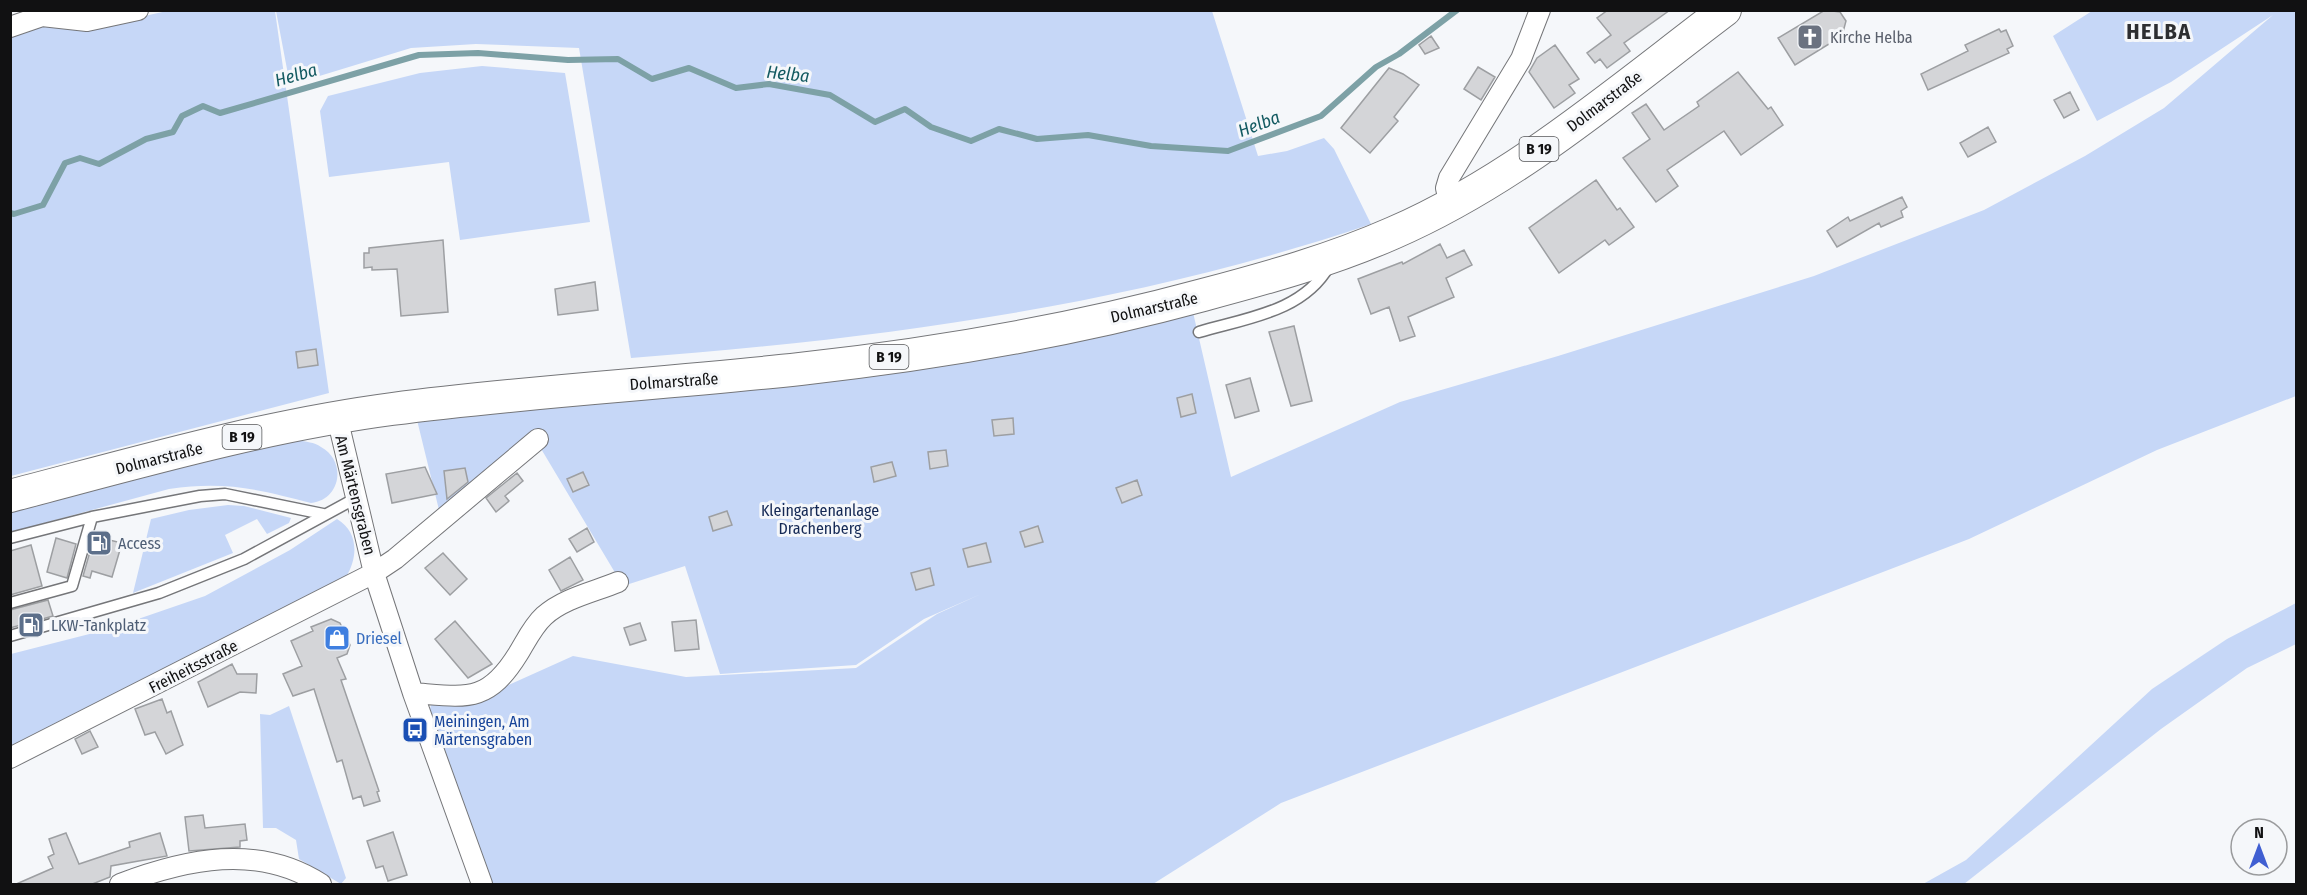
<svg xmlns="http://www.w3.org/2000/svg" width="2307" height="895" font-family="'Fira Sans Condensed',sans-serif">
<rect width="100%" height="100%" fill="#f5f7fa"/>
<path fill="#c6d7f7" d="M167,11H275L329,393L11,476V31L32,23L86,29Z
M276,11H1212L1258,156L1287,151L1324,138L1334,149L1371,224C1134,305 881,339 631,358L579,48L476,44L411,48L290,85Z
M2092,11H2296V396L2157,450L1969,539L1281,803L1153,884H490L427,716L432,703L473,701L573,656L686,677L856,668L937,614L981,594L924,619L856,665L720,674L685,566L623,586L534,437L440,514L417,420L1192,308L1231,477L1400,402L1558,356L1814,276L1984,210L2085,156L2164,108L2273,15L2171,82L2097,121L2053,36Z
M482,66L565,73L590,222L460,240L449,162L329,177L320,111L328,96L420,73Z
M298,440C306,442 314,442 321,447C347,461 341,500 311,503C257,489 225,481 169,489L11,532V510L198,462Z
M228,505L244,506L291,518L289,523L267,534L257,519L225,535L233,553L133,593L151,519L189,510Z
M337,519C359,532 358,558 346,577L11,749V654L109,629L205,596L290,550Z
M2296,603V644L2247,668L2161,729L1964,884H1923L1966,860L2152,689L2227,639Z
M289,706L346,878L341,884L299,859L296,840L276,828H263L260,714L270,715Z"/>
<g fill="none" stroke-linecap="round" stroke-linejoin="round">
<path stroke="#7da1a6" stroke-width="6" d="M10,213L14,214L43,205L65,163L80,158L99,164L146,139L173,132L182,116L203,106L220,113L419,55L478,53L568,60L618,59L652,79L689,68L736,88L769,84L830,95L875,122L905,109L931,127L971,141L999,129L1037,139L1088,135L1151,146L1228,151L1321,116L1376,67L1399,54L1457,10"/>
</g>
<path fill="#d4d5d8" stroke="#9d9fa2" stroke-width="1.5" d="M1608,10H1670L1624,43L1630,51L1607,68L1600,59L1595,63L1587,53L1611,35L1597,18Z
M1825,10L1840,12L1846,21L1842,36L1795,65L1778,38Z
M1999,29L2001,32L2006,30L2013,46L2007,49L2009,53L1928,90L1921,74L1968,51L1965,45Z
M1431,36L1439,48L1425,54L1419,45Z
M1555,45L1579,79L1569,85L1575,93L1554,108L1529,72L1537,58Z
M1478,67L1495,77L1481,100L1464,89Z
M1389,68L1403,74L1419,85L1394,117L1398,121L1370,153L1341,128Z
M1738,72L1768,109L1771,107L1783,125L1741,155L1724,131L1667,170L1678,186L1656,202L1623,158L1650,139L1632,113L1646,104L1664,130L1699,106L1697,102Z
M2070,92L2079,110L2064,118L2054,100Z
M1988,127L1996,142L1968,157L1960,143Z
M1596,180L1617,210L1620,208L1634,227L1609,245L1605,240L1559,273L1529,228Z
M1902,197L1907,207L1901,211L1903,217L1881,227L1879,223L1837,247L1827,231L1848,217L1850,221Z
M443,240L448,312L401,316L397,269L372,270V267L364,268V253H369V248Z
M1440,244L1447,258L1464,250L1472,265L1446,278L1454,297L1408,317L1415,336L1400,341L1389,307L1371,314L1358,279L1402,262L1403,264Z
M595,282L598,310L558,315L555,289Z
M1294,326L1312,401L1291,406L1269,332Z
M316,349L318,365L298,368L296,352Z
M1250,378L1259,411L1235,418L1226,385Z
M1192,394L1196,413L1181,417L1177,398Z
M1013,418L1014,434L994,436L992,420Z
M946,450L948,466L930,469L928,452Z
M892,462L896,476L874,482L871,467Z
M425,467L437,494L392,503L386,474Z
M465,468L468,482L447,499L444,471Z
M583,472L589,485L573,492L567,479Z
M517,473L523,481L505,496L509,501L496,512L486,498Z
M1137,480L1142,495L1122,503L1116,488Z
M727,511L732,525L713,531L709,517Z
M1038,526L1043,542L1025,547L1020,532Z
M587,528L594,542L577,552L569,539Z
M56,538L76,544L67,578L47,572Z
M101,538L122,543L112,577L92,571L90,578L83,576L93,541L99,543Z
M986,543L991,562L968,567L963,549Z
M31,545L42,586L10,595V551Z
M443,553L467,579L450,595L425,568Z
M570,557L583,580L561,591L549,570Z
M930,568L934,585L916,590L911,573Z
M48,600L53,616L10,628V610Z
M331,619L340,623L350,645L347,654L337,658L346,679L341,680L379,791L377,792L380,801L364,806L361,796L353,799L342,760L337,762L314,689L293,696L283,674L302,666L291,641L313,631L311,627Z
M696,620L699,649L675,651L672,622Z
M455,621L492,664L468,678L435,639Z
M640,623L646,640L630,645L624,628Z
M232,664L237,674H257L256,693L240,692L208,707L198,682Z
M162,699L167,713L171,711L183,745L166,754L155,732L145,735L135,709Z
M90,731L98,747L82,754L75,739Z
M203,815L205,828L245,824L247,840L240,841V847L189,851L185,817Z
M393,832L407,875L388,881L383,866L376,868L367,841Z
M66,833L79,864L130,847L129,842L160,833L167,856L111,866L110,877L90,885H14L53,868L48,857L54,854L49,839Z"/>
<g fill="none" stroke-linecap="round" stroke-linejoin="round">
<g stroke="#757679" stroke-width="13">
<path id="service" d="M1199,332C1246,318 1303,312 1329,266
M10,538L92,517
M10,603L72,586L92,517L200,496L225,494L323,514
M10,636L159,593L244,559L358,497"/>
</g>
<g stroke="#757679" stroke-width="22">
<path id="minor" d="M10,27L42,16L87,21L138,10
M1450,206L1446,188L1449,178L1521,59L1540,10
M337,417L374,573L413,693L482,884
M413,693C466,697 487,704 518,654C526,641 533,626 544,616C564,598 594,592 618,582
M10,758L374,573L395,559L538,439
M120,884C186,859 258,843 321,884"/>
</g>
<g stroke="#757679" stroke-width="34">
<path id="primary" d="M10,496C136,463 263,426 392,409C528,391 664,384 800,369C935,354 1071,331 1203,295C1267,278 1332,260 1393,233C1515,180 1619,90 1725,10"/>
</g>
<use href="#service" stroke="#fff" stroke-width="10"/>
<use href="#minor" stroke="#fff" stroke-width="20"/>
<use href="#primary" stroke="#fff" stroke-width="32"/>
</g>
<defs>
<g id="church-square" transform="scale(1.35)"><rect x="-9" y="-9" width="18" height="18" rx="4" fill="#6b7280" stroke="#f5f7fa"/><path d="M-1.2-6h2.4v3.5h3.3v2.4h-3.3V6h-2.4V-.1h-3.3v-2.4h3.3Z" fill="#fff"/></g>
<g id="fuel-square" transform="scale(1.35)"><rect x="-9" y="-9" width="18" height="18" rx="4" fill="#5c6f8a" stroke="#f5f7fa"/><path d="M-5.5-6h7V0h2V4h1.3V-2.5L3-4.5l.8-.8L6-3V5H2.5V1h-1V6h-7ZM-4.2-4.7v3.2H.2V-4.7Z" fill="#fff"/></g>
<g id="shop-square" transform="scale(1.35)"><rect x="-9" y="-9" width="18" height="18" rx="4" fill="#3f7fe0" stroke="#f5f7fa"/><path d="M-5-2.5h2.3a2.7 3.5 0 0 1 5.4 0H5L5.5 6h-11ZM-1.5-2.5h3a1.5 2.3 0 0 0-3 0Z" fill="#fff"/></g>
<g id="bus-square" transform="scale(1.35)"><rect x="-9" y="-9" width="18" height="18" rx="4" fill="#1a4fb4" stroke="#f5f7fa"/><path d="M-5-6H5V4H4V6H2V4H-2V6H-4V4H-5ZM-3.5-4V0h7V-4ZM-3.5 1.2v1.5H-2V1.2ZM2 1.2v1.5H3.5V1.2Z" fill="#fff"/></g>
</defs>
<g fill-rule="evenodd">
<use href="#church-square" x="1810" y="37"/>
<use href="#fuel-square" x="99" y="543"/>
<use href="#fuel-square" x="31" y="625"/>
<use href="#shop-square" x="337" y="638"/>
<use href="#bus-square" x="415" y="730"/>
</g>
<g text-anchor="middle" stroke-width="6" stroke-linejoin="round" paint-order="stroke">
<g fill="#f5f7fa" stroke="#555658" stroke-width="1.5">
<rect x="1519.5" y="137" width="39" height="24" rx="4.5"/>
<rect x="869.5" y="345" width="39" height="24" rx="4.5"/>
<rect x="222.5" y="425" width="39" height="24" rx="4.5"/>
</g>
<g font-size="15" font-weight="bold" fill="#111112">
<text x="1539" y="154">B 19</text>
<text x="889" y="362">B 19</text>
<text x="242" y="442">B 19</text>
</g>
<g font-size="16" fill="#5b616d" stroke="#f5f7fa" text-anchor="start">
<text x="1830" y="43">Kirche Helba</text>
</g>
<g font-size="16" fill="#111112" stroke="#f5f7fa">
<text transform="translate(1604 101) rotate(-37)" y="6">Dolmarstraße</text>
<text transform="translate(1154 307) rotate(-13)" y="6">Dolmarstraße</text>
<text transform="translate(674 381) rotate(-4)" y="6">Dolmarstraße</text>
<text transform="translate(159 458) rotate(-14)" y="6">Dolmarstraße</text>
<text transform="translate(356 495) rotate(76)" y="6">Am Märtensgraben</text>
<text transform="translate(193 666) rotate(-27)" y="6">Freiheitsstraße</text>
</g>
<g font-size="16" fill="#142854" stroke="#f5f7fa">
<text x="820" y="516">Kleingartenanlage<tspan x="820" dy="18">Drachenberg</tspan></text>
</g>
<g font-size="16" fill="#4e5e75" stroke="#f5f7fa" text-anchor="start">
<text x="118" y="549">Access</text>
<text x="51" y="631">LKW-Tankplatz</text>
</g>
<g font-size="16" fill="#366cbe" stroke="#f5f7fa" text-anchor="start">
<text x="356" y="644">Driesel</text>
</g>
<g font-size="16" fill="#164399" stroke="#f5f7fa" text-anchor="start">
<text x="434" y="727">Meiningen, Am<tspan x="434" dy="18">Märtensgraben</tspan></text>
</g>
<g font-size="18" font-style="italic" fill="#135a61" stroke="#f5f7fa">
<text transform="translate(788 74) rotate(6)" y="6">Helba</text>
<text transform="translate(296 75) rotate(-16)" y="6">Helba</text>
<text transform="translate(1259 124) rotate(-21)" y="6">Helba</text>
</g>
<g font-size="22" font-weight="bold" letter-spacing="1.5" fill="#2d2e31" stroke="#f5f7fa">
<text x="2159" y="39">HELBA</text>
</g>
</g>
<rect width="2307" height="895" fill="none" stroke="#111112" stroke-width="24"/>
<g transform="translate(2259 847)"><circle r="28" fill="#f5f7fa" stroke="#9a9b9d" stroke-width="1.5"/>
<path d="M0-4.5L10 22L0 15L-10 22Z" fill="#405fd2"/>
<text y="-9" font-size="16" font-weight="bold" text-anchor="middle" fill="#111112">N</text>
</g>
</svg>
